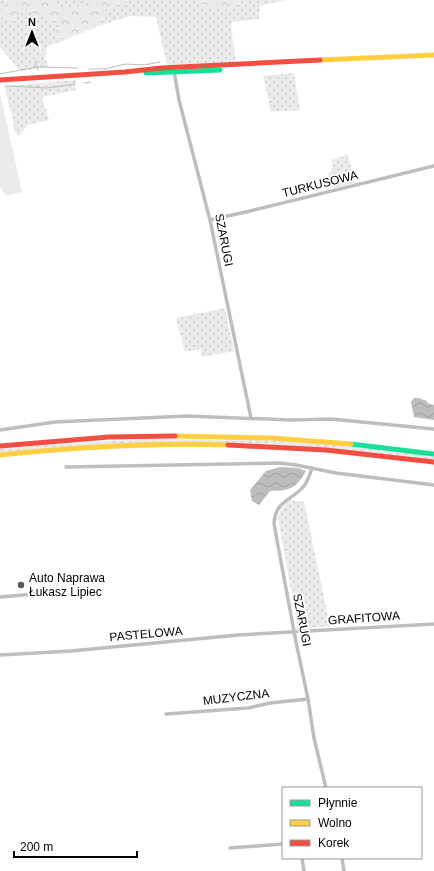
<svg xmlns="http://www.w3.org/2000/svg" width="434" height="871" font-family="Helvetica,sans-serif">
<defs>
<pattern id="grass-dots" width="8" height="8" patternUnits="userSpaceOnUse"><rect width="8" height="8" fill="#ebebeb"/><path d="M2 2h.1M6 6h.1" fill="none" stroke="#c8c8c8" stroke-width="1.8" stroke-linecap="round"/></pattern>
<pattern id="forest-crowns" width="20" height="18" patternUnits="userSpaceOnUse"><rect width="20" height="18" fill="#ebebeb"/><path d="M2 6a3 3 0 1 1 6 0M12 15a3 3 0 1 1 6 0" fill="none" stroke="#c8c8c8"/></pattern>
<pattern id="water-waves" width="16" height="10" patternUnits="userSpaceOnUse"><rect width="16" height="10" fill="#bdbdbd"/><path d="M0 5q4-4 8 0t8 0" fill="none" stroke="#a1a1a1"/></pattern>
</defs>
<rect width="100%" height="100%" fill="#fff"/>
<path fill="url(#grass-dots)" d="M0,0H8L5,11L0,10Z
M52,0H96L71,9L54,6Z
M130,0H193L209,8L231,10L243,0H285L260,6L259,19L232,22L231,28L236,62L167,65L156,17L129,16L99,26L106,9Z
M26,10L41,17L63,21L51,35L67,39L47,47L45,59L49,67L20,71L0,47V17L11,19Z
M294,73L300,110L271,112L263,76Z
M76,80V90L42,97L49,120L28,125L19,136L14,131L13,119L4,86Z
M348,154L355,183L334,188L327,177L333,167L331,160Z
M225,308L234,351L202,357L201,349L185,352L176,318Z
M148,439L261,440L331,444L434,456V460L260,444L0,453V449C49,444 98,442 148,439Z
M289,500L304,502L330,626L298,629L278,517L281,509Z"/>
<path fill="url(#forest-crowns)" d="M8,0H52L54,6L71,9L96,0H133L106,9L99,26L67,39L51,35L63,21L41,17L26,10L11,19L0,17V10L5,11Z
M193,0H243L231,10L209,8Z"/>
<path fill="#ebebeb" d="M0,93L22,192L6,196L0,187Z"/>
<path fill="url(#water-waves)" d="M414,398H418L427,401V403L434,405V420L414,417L411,402Z
M280,467L298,468L306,471C295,490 290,490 270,491L259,505L252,501L250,490L266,471Z"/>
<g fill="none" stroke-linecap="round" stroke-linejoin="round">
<path stroke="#bdbdbd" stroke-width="1" d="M35,61L38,70
M89,69H105L125,64L144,65L160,62
M0,74L37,67L78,68
M84,83L91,82
M6,86L47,88L75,84"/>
<path stroke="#bebebe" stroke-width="3.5" d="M174,71L179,100L210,220L251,418
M210,220L250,211L434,166
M0,430L55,422L187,416L291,420L331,419L434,429
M66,467L279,463L296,465L336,473L434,485
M312,468C310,474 308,481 304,486C292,501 275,500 274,524L296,642L308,699L314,738L326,788
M0,597L46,593
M0,655L71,651L238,635L434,624
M166,714L248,708L270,703L308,699
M230,848L283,844
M302,858L304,871
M342,858L344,871"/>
<path stroke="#16e098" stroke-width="5" d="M146,73L220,70
M351,444L434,454"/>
<path stroke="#ffcf43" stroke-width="5" d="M320,60L434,55
M175,436L272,438L351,444
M0,455C76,447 152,442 228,445"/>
<path stroke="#f24e42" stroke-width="5" d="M0,80L125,72L161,68L320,60
M228,445L326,450L434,462
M0,446L109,437L175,436"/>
</g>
<circle fill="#595959" stroke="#fff" stroke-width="1.5" cx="21" cy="585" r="4"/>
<g text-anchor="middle" stroke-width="3.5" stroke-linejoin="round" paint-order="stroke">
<g font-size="12" fill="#000" stroke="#fff">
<text transform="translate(320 184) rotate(-14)" y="4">TURKUSOWA</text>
<text transform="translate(224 240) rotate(79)" y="4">SZARUGI</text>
<text transform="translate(364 618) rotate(-4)" y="4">GRAFITOWA</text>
<text transform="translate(302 620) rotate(79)" y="4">SZARUGI</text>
<text transform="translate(146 634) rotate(-5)" y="4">PASTELOWA</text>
<text transform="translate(236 697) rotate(-7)" y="4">MUZYCZNA</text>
</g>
<g font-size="12" fill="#000" stroke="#fff" text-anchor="start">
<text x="29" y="582">Auto Naprawa<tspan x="29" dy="14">Łukasz Lipiec</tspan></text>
</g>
</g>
<rect x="282" y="787" width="140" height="72" fill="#ffffff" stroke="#999999"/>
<rect x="290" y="800" width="20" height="6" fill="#16e098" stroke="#999999"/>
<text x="318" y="807" font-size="12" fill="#000000">Płynnie</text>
<rect x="290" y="820" width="20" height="6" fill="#ffcf43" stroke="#999999"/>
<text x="318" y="827" font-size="12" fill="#000000">Wolno</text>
<rect x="290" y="840" width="20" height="6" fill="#f24e42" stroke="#999999"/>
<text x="318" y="847" font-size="12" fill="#000000">Korek</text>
<g transform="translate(32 32)" stroke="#ffffff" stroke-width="3" paint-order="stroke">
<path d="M0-3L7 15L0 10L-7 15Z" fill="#000000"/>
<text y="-6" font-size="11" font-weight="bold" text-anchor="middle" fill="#000000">N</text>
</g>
<path d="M14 851v6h123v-6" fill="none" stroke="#000000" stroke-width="2"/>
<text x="20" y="851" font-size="12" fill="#000000" stroke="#ffffff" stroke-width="3" paint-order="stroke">200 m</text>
</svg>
